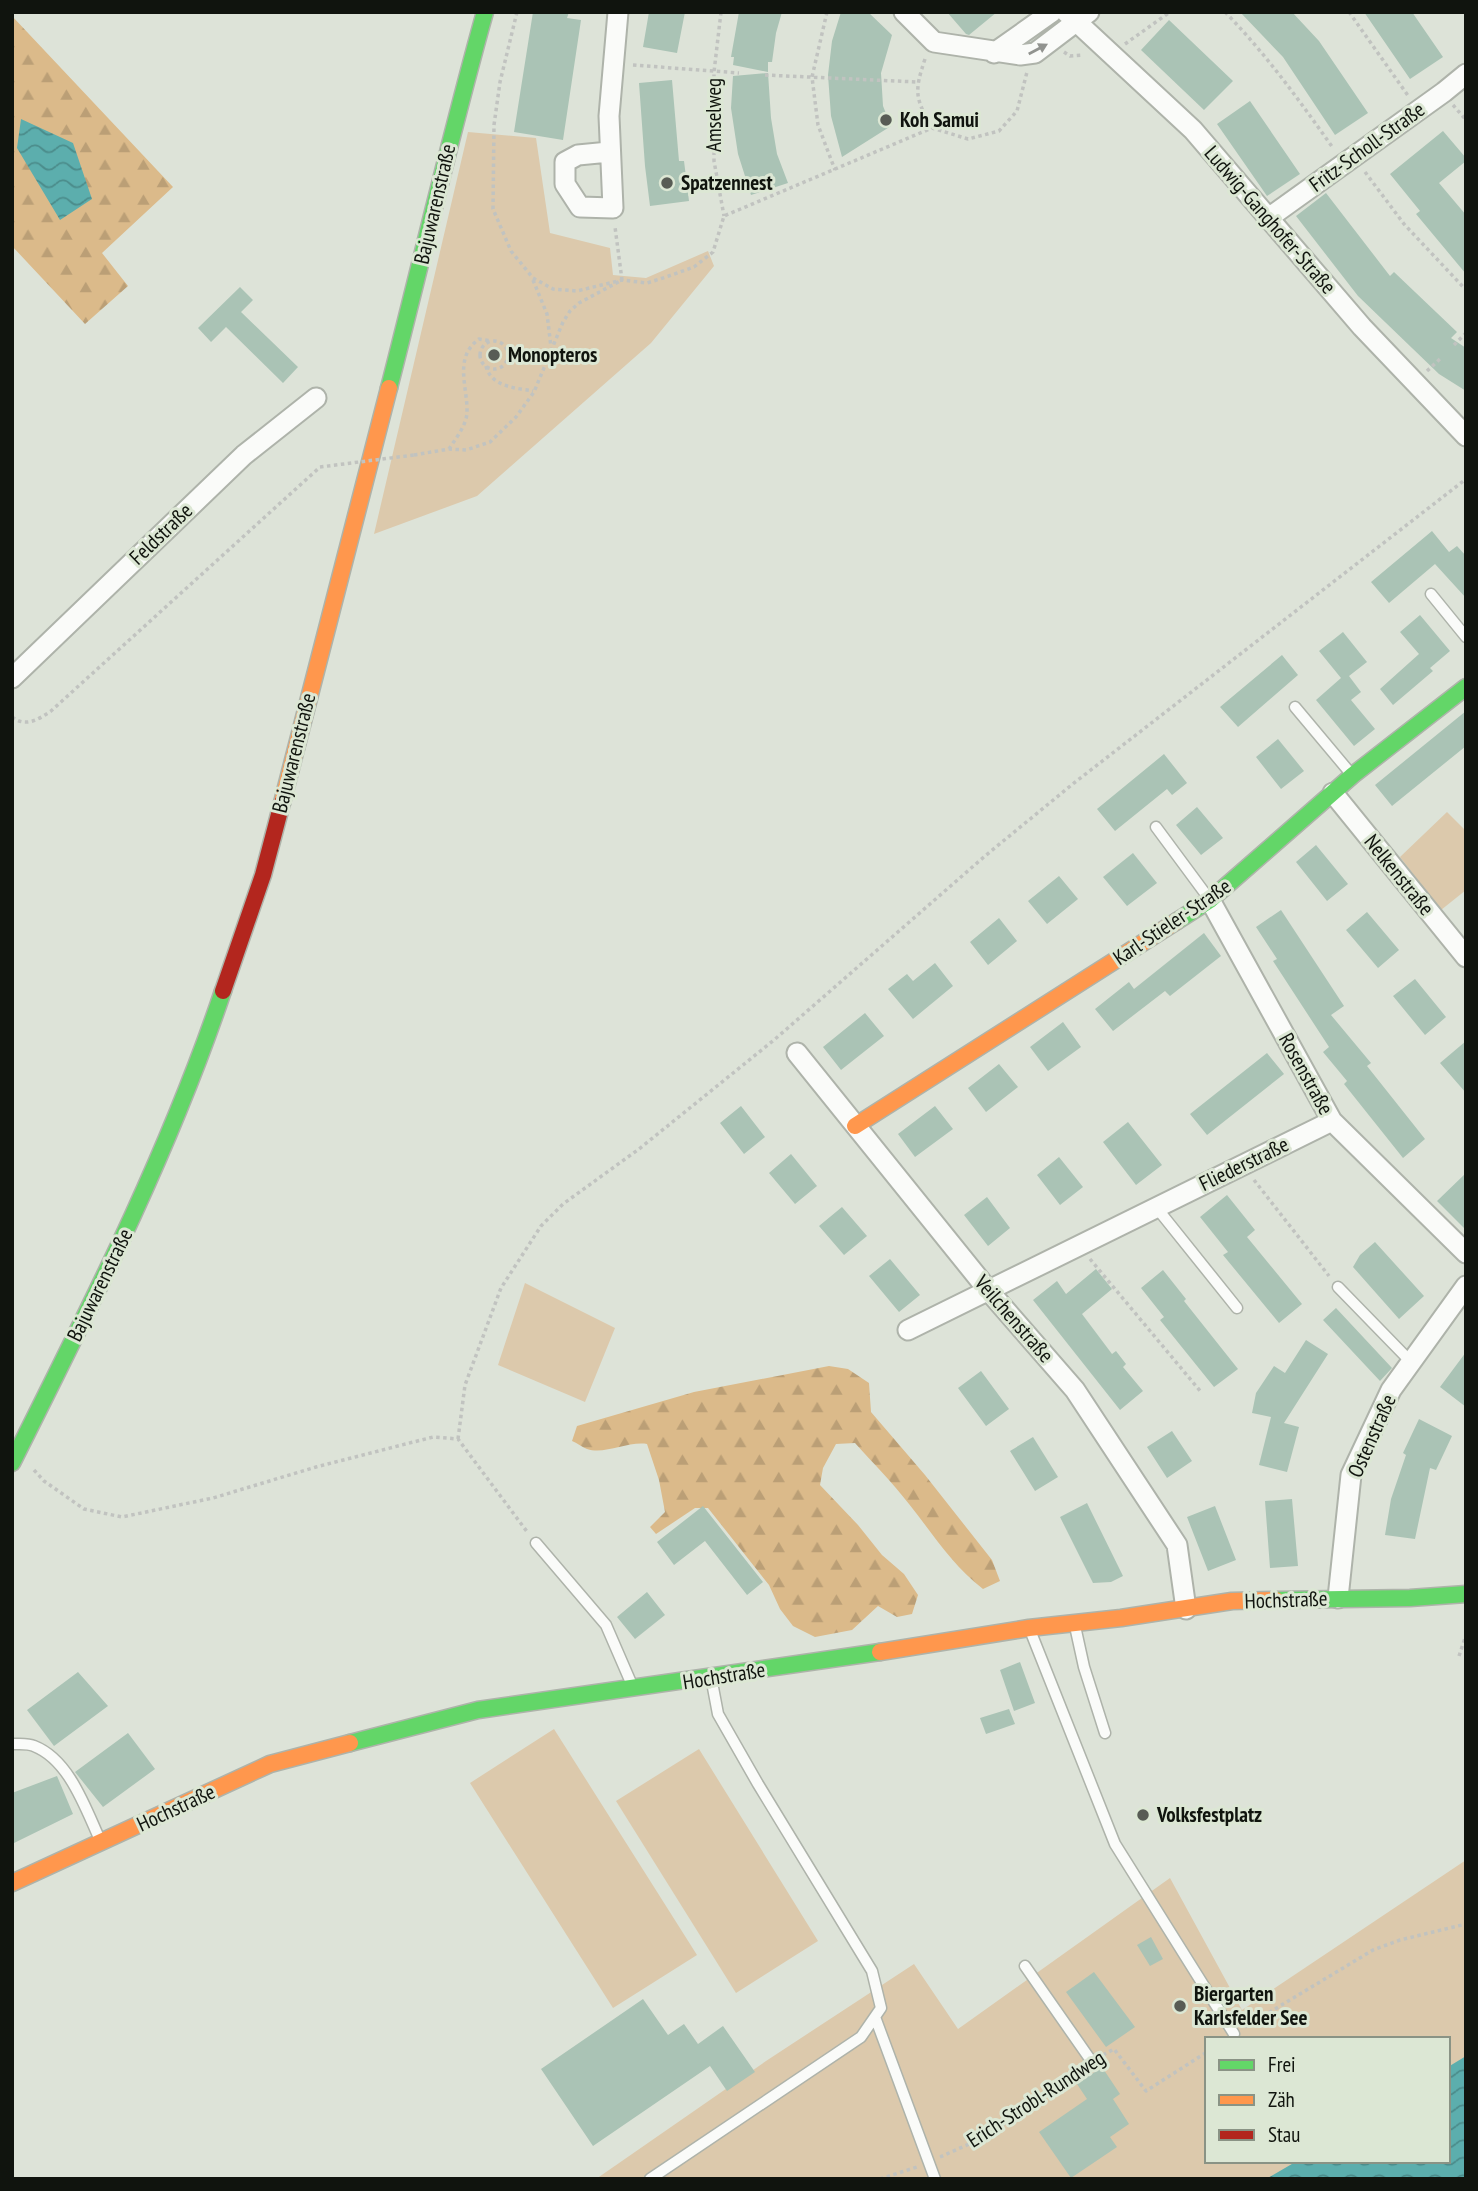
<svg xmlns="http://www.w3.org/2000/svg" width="1478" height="2191" font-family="'PT Sans Narrow',sans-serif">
<defs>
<pattern id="forest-firs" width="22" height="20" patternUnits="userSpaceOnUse" patternTransform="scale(1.75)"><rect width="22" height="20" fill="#dbba8a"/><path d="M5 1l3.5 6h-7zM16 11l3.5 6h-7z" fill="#bb9f76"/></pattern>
<pattern id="water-waves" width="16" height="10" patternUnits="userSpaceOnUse" patternTransform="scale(1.75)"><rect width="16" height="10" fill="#5caead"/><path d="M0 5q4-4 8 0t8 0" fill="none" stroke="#4b8c8b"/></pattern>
</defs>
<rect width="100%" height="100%" fill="#dde3d8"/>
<path fill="#dcc9ac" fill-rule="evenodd" d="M468,132L536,138L550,233L610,248L613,275L646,278L708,251L714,266L651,343L477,496L374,534Z
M1447,812L1466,831V890L1441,910L1400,857Z
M525,1283L615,1328L585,1402L498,1365Z
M554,1729L697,1955L613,2008L470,1783Z
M699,1749L818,1941L736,1993L616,1801Z
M1466,1860V2179H596L766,2061L914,1964L958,2029L1170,1878L1242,2010ZM1207,2039H1448V2161H1207Z"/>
<path fill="url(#forest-firs)" d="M12,16L173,187L102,253L128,286L85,324L12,246Z
M829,1366L848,1369L869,1383L871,1412L925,1475L992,1560L1000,1581L983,1589C952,1565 933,1534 909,1504C892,1482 873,1463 855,1443L836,1444L823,1468L820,1485L858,1525L882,1555L904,1574L918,1595L912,1614L897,1617L878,1606L852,1630L815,1637L793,1626L780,1609L769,1585L708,1508H695L656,1534L650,1527L665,1512L659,1480L647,1444C628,1441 605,1455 587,1449C582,1447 577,1443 572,1441L577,1426L694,1392Z"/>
<path fill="url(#water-waves)" d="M21,119L73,143L92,199L60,220L17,148Z
M1466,2056V2179H1266L1297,2161H1448V2067Z"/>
<path fill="#aac3b5" d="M533,12H569L567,18L581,20L563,140L514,132Z
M649,12H685L677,53L643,47Z
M739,12H782L776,33L772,62H768V72L733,65L734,57H731Z
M841,12H868L892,35L881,73L883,106L891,126L842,157L831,116L828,75L832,41Z
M947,12H997L969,35L966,34Z
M1240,12H1292L1319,41L1368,113L1335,135L1283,57Z
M1364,12H1412L1443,57L1410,79Z
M1169,20L1233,81L1204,110L1141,50Z
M768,73L771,118L777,154L788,183L751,195L738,154L731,108L733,76Z
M672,80L679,161H684L689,201L650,206L645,166L639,83Z
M1250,101L1300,174L1267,196L1217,124Z
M1443,131L1466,158V161L1439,183L1466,215V274L1416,214L1420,211L1390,174Z
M1326,193L1390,276L1394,272L1457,332L1451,338L1466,348V391L1439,374L1358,296L1296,216Z
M240,287L253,300L241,312L298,367L283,383L226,327L211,342L198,328Z
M1432,531L1449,552L1457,546L1466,556V598L1435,564L1389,603L1371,582Z
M1420,615L1450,651L1430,668L1433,671L1393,705L1380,689L1419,654L1400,632Z
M1343,632L1367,662L1349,676L1361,692L1351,700L1375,729L1354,746L1316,700L1341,678L1319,651Z
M1282,655L1298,675L1238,727L1220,707Z
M1466,711V746L1392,806L1375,785Z
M1278,739L1304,771L1281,789L1256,757Z
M1164,754L1187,783L1172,795L1167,789L1115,831L1097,809Z
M1197,807L1223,838L1201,855L1176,825Z
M1316,845L1348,884L1327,901L1296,862Z
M1133,853L1157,883L1127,906L1103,877Z
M1059,876L1078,899L1047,924L1028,901Z
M1281,910L1344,1006L1331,1015L1371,1063L1367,1066L1425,1139L1403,1158L1344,1084L1347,1081L1323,1052L1329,1047L1273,961L1277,959L1256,927Z
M1367,912L1399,950L1378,968L1346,930Z
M999,918L1017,941L988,965L970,942Z
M1204,933L1221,956L1170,996L1165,991L1113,1031L1095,1009L1129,982L1134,989Z
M935,963L953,986L913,1019L888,989L907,974L913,981Z
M1415,979L1446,1017L1425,1035L1393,996Z
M865,1013L884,1036L841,1070L823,1047Z
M1063,1022L1081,1047L1048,1071L1030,1047Z
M1466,1041V1093L1440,1063Z
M1267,1053L1284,1074L1207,1135L1190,1114Z
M999,1064L1018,1087L986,1112L968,1088Z
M741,1106L765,1137L744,1154L720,1123Z
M935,1106L953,1129L915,1157L898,1134Z
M1128,1122L1162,1165L1136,1185L1103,1142Z
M791,1154L817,1186L795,1204L769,1173Z
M1059,1157L1083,1187L1060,1205L1037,1175Z
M1466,1173V1230L1437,1201Z
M1227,1195L1255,1230L1247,1237L1302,1304L1279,1323L1223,1255L1228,1252L1200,1217Z
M987,1197L1010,1228L988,1246L964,1215Z
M842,1207L867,1236L844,1255L819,1226Z
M1375,1242L1424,1296L1399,1319L1353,1267L1360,1255Z
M890,1259L920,1295L899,1312L869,1276Z
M1096,1269L1112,1289L1082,1314L1112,1354L1116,1351L1126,1364L1123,1367L1143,1391L1120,1410L1033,1300L1057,1281L1066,1294Z
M1163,1270L1186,1299L1184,1301L1238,1369L1214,1387L1160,1320L1164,1317L1141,1288Z
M1336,1308L1392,1368L1380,1381L1323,1320Z
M1306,1340L1328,1354L1284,1423L1299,1427L1287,1472L1259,1465L1271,1417L1252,1413L1256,1393L1274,1366L1285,1373Z
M1466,1352V1407L1440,1387Z
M981,1371L1009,1409L986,1426L958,1388Z
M1419,1419L1452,1436L1436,1470L1430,1468L1415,1539L1385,1535L1391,1499L1406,1455L1403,1453Z
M1172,1431L1192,1461L1167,1478L1147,1447Z
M1033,1437L1058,1477L1035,1491L1010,1451Z
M1292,1499L1298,1566L1270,1568L1265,1501Z
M1087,1503L1123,1576L1111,1582L1093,1583L1060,1517Z
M703,1506L763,1582L747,1595L705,1541L674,1565L657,1542Z
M1215,1506L1236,1560L1208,1571L1187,1517Z
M647,1592L665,1615L635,1639L617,1617Z
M1020,1662L1035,1703L1014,1711L1000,1670Z
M78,1672L108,1706L54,1746L27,1710Z
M1009,1709L1015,1724L986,1734L980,1718Z
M128,1733L155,1769L103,1807L75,1772Z
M57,1776L73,1814L12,1844V1793Z
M1151,1937L1163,1959L1150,1966L1137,1945Z
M1094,1972L1135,2027L1106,2047L1066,1992Z
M643,1999L668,2035L684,2024L698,2044L723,2026L755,2072L727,2091L710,2066L593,2146L541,2069Z
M1102,2067L1120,2094L1113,2099L1129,2124L1110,2137L1117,2147L1071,2178L1039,2132L1087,2099L1077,2084Z"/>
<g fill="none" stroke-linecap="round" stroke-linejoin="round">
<g stroke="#aeb3aa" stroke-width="13">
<path id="lane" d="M1431,594L1466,637
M1295,707L1352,775
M1156,827L1210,900
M1156,1207L1237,1308
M1338,1287L1411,1362
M536,1543L606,1625L632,1685
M1075,1626L1084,1667L1105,1733
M1030,1630L1115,1844L1234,2034
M12,1744C19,1744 28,1743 34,1746C70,1760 86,1810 101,1842
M1025,1966L1092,2062
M875,2017L935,2179
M650,2179L861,2037L881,2008L872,1971L758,1784L718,1714L711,1677"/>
</g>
<g stroke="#aeb3aa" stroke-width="23">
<path id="street" d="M904,12L934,42L1020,55L1035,53L1089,12
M1066,12L1193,130L1362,327L1466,436
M994,53L1052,12
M609,152L578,155L565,162V184L580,207L613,208L609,116L618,12
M1267,219L1444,92L1466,74
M12,678L244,455L316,398
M1333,793L1466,957
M1210,900L1332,1121L1466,1253
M797,1053L988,1290L1075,1390L1177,1545L1186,1609
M908,1330L1332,1121
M1338,1598L1351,1475L1391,1390L1466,1286"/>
</g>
<g stroke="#aeb3aa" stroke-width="19">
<path id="fast" d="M389,388C421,263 450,137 485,12
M1177,921L1210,900L1353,775L1466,687
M12,1463C89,1309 168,1155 223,991
M1276,1600L1410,1598L1466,1594
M350,1743L478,1710L880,1652"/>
</g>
<g stroke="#aeb3aa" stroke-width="19">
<path id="slow" d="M282,803L389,388
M855,1126L1177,921
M880,1652L1029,1628L1121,1618L1232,1601L1276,1600
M12,1883L270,1764L350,1743"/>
</g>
<g stroke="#aeb3aa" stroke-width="19">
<path id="jam" d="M223,991L263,875L282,803"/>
</g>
<path stroke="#c1c3c0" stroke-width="3.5" stroke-dasharray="3.5 3.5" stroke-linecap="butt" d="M517,12L500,82L494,125L493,209L511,251L533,278L553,289L577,291L622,280L647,283L666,277L694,267L713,252L724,216L932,128L968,139L999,131L1017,111L1027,72
M721,12L714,72V161L724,216
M827,12L812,77L818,125L835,170
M1225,12C1266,54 1299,100 1333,148
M1349,12L1409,97
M1125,44L1170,12
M1064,52L1070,56L1083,55
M925,59C914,92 915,98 932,128
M633,65L739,73
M765,75L917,82
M1453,105L1466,120
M1365,172L1404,224L1466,290
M533,280L547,314L551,347
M480 355a14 14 0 1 1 28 0a14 14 0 1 1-28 0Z
M1454,345L1466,333
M486,366C491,387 516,388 533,391
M1427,371L1441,358
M449,449C456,438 466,426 467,413C468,387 453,358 479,339L491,341
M414,455L449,449L466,450L490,442L516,417L534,392L563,322L570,311L579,303L622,280L615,227
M12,717C26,728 39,719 51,711L320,467
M1254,1180L1329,1276
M1090,1259L1201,1392
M458,1439L465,1385L501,1288L541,1226L563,1204L639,1149L774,1040L985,856L1074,783L1466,479
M34,1470L44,1481L84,1509L122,1517L213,1498L316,1467L433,1437L458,1439L528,1533
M1459,1656L1466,1635
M1245,2027L1373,1950L1400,1940L1466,1924
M1103,2055L1114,2049L1146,2091L1207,2052
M940,2157L985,2137L1082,2069
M880,2179L917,2167"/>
<use href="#lane" stroke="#fafbf9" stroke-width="10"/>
<use href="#street" stroke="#fafbf9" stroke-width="19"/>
<use href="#fast" stroke="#63d668" stroke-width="16"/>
<use href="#slow" stroke="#ff974d" stroke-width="16"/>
<use href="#jam" stroke="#b3261e" stroke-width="16"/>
<path stroke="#c1c3c0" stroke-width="3.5" stroke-dasharray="3.5 3.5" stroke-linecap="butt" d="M320,467L414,455"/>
</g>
<defs><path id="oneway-solid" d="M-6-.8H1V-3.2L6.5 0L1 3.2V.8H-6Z" transform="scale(1.75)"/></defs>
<use fill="#91938f" href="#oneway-solid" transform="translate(1038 49) rotate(-28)"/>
<g fill="#585c55" stroke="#dce7d4" stroke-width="2.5">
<circle cx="886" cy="120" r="7"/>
<circle cx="667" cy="183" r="7"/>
<circle cx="494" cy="355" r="7"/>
<circle cx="1143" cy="1815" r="7"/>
<circle cx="1180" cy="2006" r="7"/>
</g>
<g text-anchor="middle" stroke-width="6" stroke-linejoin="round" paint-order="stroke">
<g font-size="21" fill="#10140e" stroke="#dce7d4">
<text transform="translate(714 115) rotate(-90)" y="7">Amselweg</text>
<text transform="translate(1367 147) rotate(-36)" y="7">Fritz-Scholl-Straße</text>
<text transform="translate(435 204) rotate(-77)" y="7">Bajuwarenstraße</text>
<text transform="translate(1270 220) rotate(49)" y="7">Ludwig-Ganghofer-Straße</text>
<text transform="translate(161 534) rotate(-44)" y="7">Feldstraße</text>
<text transform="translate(294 753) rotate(-76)" y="7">Bajuwarenstraße</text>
<text transform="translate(1399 875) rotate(51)" y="7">Nelkenstraße</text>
<text transform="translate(1172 922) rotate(-34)" y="7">Karl-Stieler-Straße</text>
<text transform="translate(1306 1074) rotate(61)" y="7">Rosenstraße</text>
<text transform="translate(1244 1164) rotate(-26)" y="7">Fliederstraße</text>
<text transform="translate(100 1285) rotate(-64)" y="7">Bajuwarenstraße</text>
<text transform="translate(1014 1319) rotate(49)" y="7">Veilchenstraße</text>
<text transform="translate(1372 1436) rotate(-66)" y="7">Ostenstraße</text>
<text transform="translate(1286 1600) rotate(-2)" y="7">Hochstraße</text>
<text transform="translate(724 1676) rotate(-9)" y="7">Hochstraße</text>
<text transform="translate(176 1808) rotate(-25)" y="7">Hochstraße</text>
<text transform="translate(1036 2099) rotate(-33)" y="7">Erich-Strobl-Rundweg</text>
</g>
<g font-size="21" font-weight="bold" fill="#10140e" stroke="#dce7d4" text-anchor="start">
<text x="900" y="127">Koh Samui</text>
<text x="681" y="190">Spatzennest</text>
<text x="508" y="362">Monopteros</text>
<text x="1157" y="1822">Volksfestplatz</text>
<text x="1194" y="2001">Biergarten<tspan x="1194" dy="24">Karlsfelder See</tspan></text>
</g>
</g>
<rect width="1478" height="2191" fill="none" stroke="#10140e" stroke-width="28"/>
<rect x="1205" y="2037" width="245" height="126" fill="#dce7d4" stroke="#8a9385" stroke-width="2"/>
<rect x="1219" y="2060" width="35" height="10" fill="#63d668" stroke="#8a9385" stroke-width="2"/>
<text x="1268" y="2072" font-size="21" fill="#10140e">Frei</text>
<rect x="1219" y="2095" width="35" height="10" fill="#ff974d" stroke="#8a9385" stroke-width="2"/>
<text x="1268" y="2107" font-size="21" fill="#10140e">Zäh</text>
<rect x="1219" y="2130" width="35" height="10" fill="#b3261e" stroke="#8a9385" stroke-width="2"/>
<text x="1268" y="2142" font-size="21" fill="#10140e">Stau</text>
</svg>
